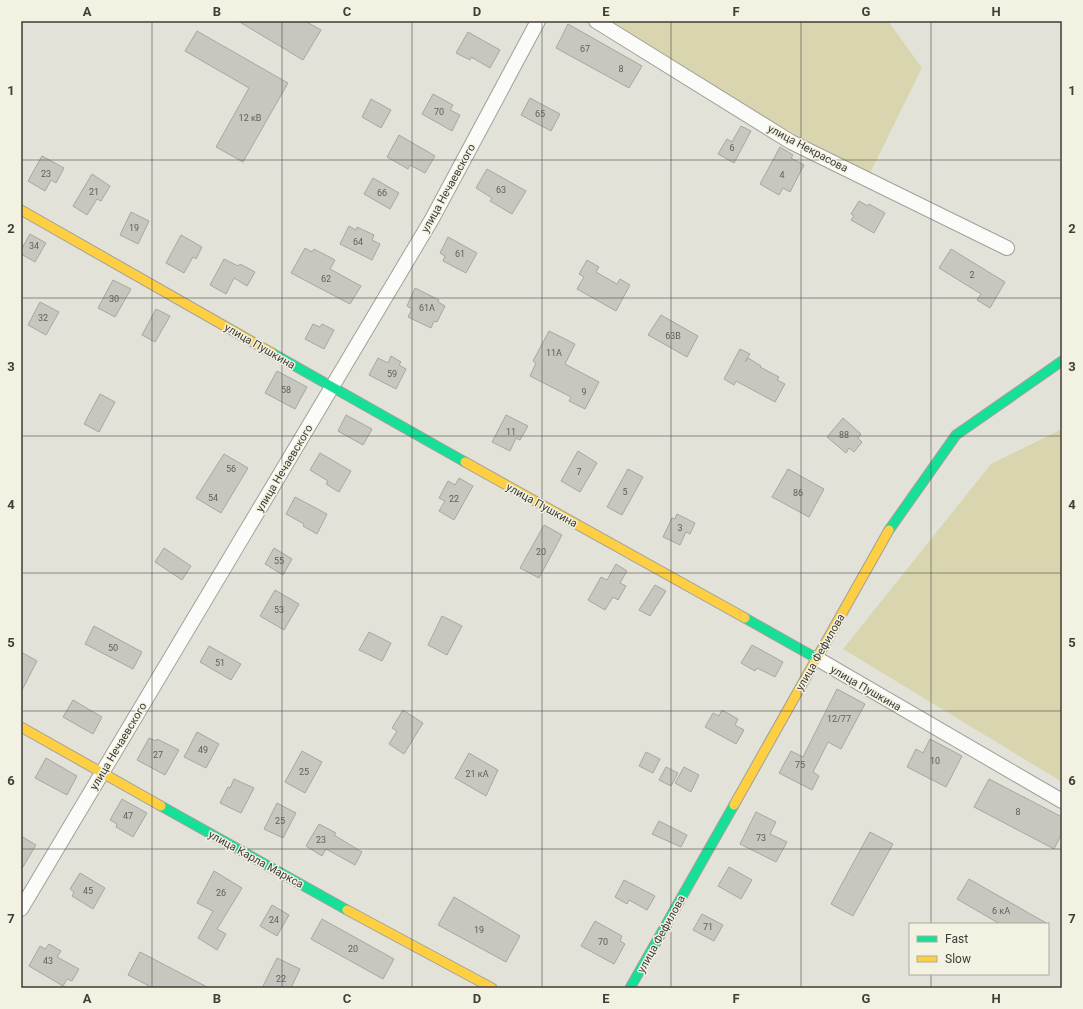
<svg xmlns="http://www.w3.org/2000/svg" width="1083" height="1009" font-family="Roboto,sans-serif">
<rect width="100%" height="100%" fill="#e2e2d9"/>
<path fill="#d9d6af" d="M603,21H888L922,68L868,177L625,42Z
M1062,429V782L843,649L991,464Z"/>
<path fill="#c7c7c0" stroke="#a7a7a0" d="M238,21H305L321,30L303,60Z
M568,24L642,66L629,88L556,48Z
M197,31L288,83L243,162L216,147L249,88L185,51Z
M468,32L500,50L490,68L471,57L470,60L456,53Z
M433,94L453,105L450,110L460,115L452,131L422,114Z
M530,98L560,114L551,131L521,115Z
M371,99L391,110L381,128L362,117Z
M741,126L751,131L734,163L718,154L727,139L732,142Z
M399,135L435,156L425,173L410,165L408,169L387,157Z
M780,147L793,155L791,158L804,165L790,192L783,188L779,195L760,184Z
M42,156L64,168L56,183L51,180L45,191L28,181Z
M487,169L526,191L512,214L490,201L492,198L476,188Z
M92,174L110,186L101,201L97,199L87,215L73,206Z
M373,178L399,193L390,209L364,194Z
M859,201L868,206L869,204L885,213L874,233L851,220L854,216L851,214Z
M131,212L149,221L138,244L120,235Z
M349,226L356,230L357,227L374,235L372,240L380,244L372,260L340,244Z
M30,234L46,243L35,262L21,254V250Z
M181,235L202,247L196,259L193,257L184,273L166,263Z
M448,237L477,253L466,273L443,261L445,256L440,253Z
M305,248L312,252L314,249L335,260L330,269L361,286L350,304L291,273Z
M951,249L1005,282L990,308L977,300L981,294L939,268Z
M224,259L238,266L240,264L255,272L247,286L234,278L226,294L210,285Z
M587,260L599,267L596,272L617,284L620,279L630,285L616,311L577,289L584,277L579,274Z
M113,280L131,289L115,317L98,308Z
M415,288L439,300L438,302L445,306L437,322L434,321L431,328L408,317L412,309L407,306Z
M40,302L59,312L46,335L28,325Z
M156,309L170,316L155,342L142,335Z
M661,315L698,336L687,357L648,335Z
M313,324L320,327L322,324L334,330L324,349L305,339Z
M549,331L575,344L565,364L599,382L585,409L569,401L571,397L530,376L536,363L533,361Z
M740,349L750,354L745,362L748,358L761,366L760,367L779,377L777,380L785,384L775,402L736,381L734,385L724,379Z
M391,356L401,362L399,365L406,369L396,389L369,375L378,358L388,363Z
M277,371L307,387L295,409L265,393Z
M100,394L115,402L99,432L84,424Z
M346,415L372,429L363,445L338,431Z
M506,415L528,426L520,440L516,438L510,451L492,442Z
M843,418L861,434L858,438L862,442L854,452L849,448L846,453L827,437Z
M578,451L597,463L580,492L561,481Z
M320,453L351,471L339,492L326,484L328,481L310,470Z
M224,454L248,468L221,513L196,498Z
M628,469L643,477L622,515L607,507Z
M788,469L824,489L809,517L772,497Z
M459,478L473,486L454,520L439,511L445,501L439,498L448,481L455,485Z
M295,497L327,514L317,534L303,526L304,524L286,514Z
M677,514L695,523L690,534L686,532L680,545L663,537L672,518L675,519Z
M544,525L562,535L539,578L520,568Z
M164,548L191,566L182,580L155,562Z
M274,548L292,559L283,575L265,564Z
M616,564L627,571L620,583L626,586L618,600L613,597L605,610L588,600L601,577L607,580Z
M655,585L666,591L650,616L639,610Z
M275,590L299,604L284,630L260,616Z
M442,616L462,626L447,655L428,645Z
M94,626L142,652L133,669L85,644Z
M369,632L391,643L382,661L359,650Z
M752,645L783,662L775,677L757,668L755,671L741,663Z
M209,646L241,664L231,680L200,662Z
M21,652L37,661L21,692Z
M837,689L865,704L841,749L828,742L813,772L819,776L812,790L779,773L791,751L803,757Z
M73,700L102,717L93,734L63,717Z
M403,710L423,723L404,754L389,744L397,731L392,728Z
M722,710L738,719L735,725L744,730L736,744L705,727L713,713L719,716Z
M197,732L219,744L206,768L184,757Z
M149,738L156,741L157,739L179,750L165,775L137,760Z
M930,739L962,756L946,787L907,767L916,749L923,753Z
M302,751L322,762L305,793L285,782Z
M646,752L660,759L653,773L639,766Z
M469,753L498,770L486,796L455,778Z
M46,758L77,776L67,795L35,778Z
M666,767L678,773L671,786L659,780Z
M684,767L699,775L691,792L675,783Z
M234,779L254,788L241,813L220,803L228,787L230,788Z
M989,779L1062,817V833L1054,849L974,807Z
M122,799L147,813L133,837L116,827L117,824L110,820Z
M277,803L296,813L283,838L264,829Z
M756,812L776,822L770,834L787,842L776,862L740,844Z
M659,821L687,835L681,847L652,834Z
M319,824L336,833L334,835L362,852L355,865L326,849L322,856L306,846Z
M870,832L893,844L853,916L831,904Z
M21,836L36,845L21,870Z
M729,867L752,880L741,899L718,886Z
M214,871L242,888L217,929L226,934L217,950L198,938L213,911L197,903Z
M80,873L105,888L93,909L72,896L74,892L70,889Z
M969,879L1048,924H1000L957,899Z
M624,880L655,896L647,910L629,900L627,904L615,897Z
M454,897L520,936L506,962L438,925Z
M272,905L289,915L277,936L260,926Z
M702,914L723,925L714,941L693,930Z
M322,919L394,959L383,979L311,939Z
M595,921L622,936L620,941L625,944L614,964L581,946Z
M49,944L61,951L57,957L79,969L72,981L67,979L63,986L29,966L40,946L45,949Z
M140,952L209,988H153L128,975Z
M277,958L300,969L291,988H262Z"/>
<g fill="none" stroke-linecap="round" stroke-linejoin="round">
<g stroke="#a1a19a" stroke-width="16">
<path id="street" d="M596,21L791,142L1007,248
M816,658L1062,801
M21,909L432,219L538,21"/>
</g>
<g stroke="#a1a19a" stroke-width="11">
<path id="fast" d="M272,353L465,462
M889,530L956,435L1062,361
M745,618L816,658
M161,806L347,910
M630,988L734,805"/>
</g>
<g stroke="#a1a19a" stroke-width="11">
<path id="slow" d="M21,210L272,353
M465,462L745,618
M21,727L161,806
M734,805L889,530
M347,910L492,988"/>
</g>
<use href="#street" stroke="#fbfbf9" stroke-width="14"/>
<use href="#fast" stroke="#16e098" stroke-width="9"/>
<use href="#slow" stroke="#ffcf43" stroke-width="9"/>
</g>
<path fill="none" stroke="#3e3d37" stroke-width="1" stroke-opacity="0.55" d="M152,21V988M282,21V988M412,21V988M542,21V988M671,21V988M801,21V988M931,21V924M21,160H1062M21,298H1062M21,436H1062M21,573H1062M21,711H1062M21,849H1062M931,974V988"/>
<g text-anchor="middle" stroke-width="3" stroke-linejoin="round" paint-order="stroke">
<g font-size="9" fill="#606059">
<text x="585" y="52">67</text>
<text x="621" y="72">8</text>
<text x="439" y="115">70</text>
<text x="540" y="117">65</text>
<text x="250" y="121">12 кВ</text>
<text x="732" y="151">6</text>
<text x="46" y="177">23</text>
<text x="782" y="178">4</text>
<text x="501" y="193">63</text>
<text x="94" y="195">21</text>
<text x="382" y="196">66</text>
<text x="134" y="231">19</text>
<text x="358" y="245">64</text>
<text x="34" y="249">34</text>
<text x="460" y="257">61</text>
<text x="972" y="278">2</text>
<text x="326" y="282">62</text>
<text x="114" y="302">30</text>
<text x="427" y="311">61А</text>
<text x="43" y="321">32</text>
<text x="673" y="339">63В</text>
<text x="554" y="356">11А</text>
<text x="392" y="377">59</text>
<text x="286" y="393">58</text>
<text x="584" y="395">9</text>
<text x="511" y="435">11</text>
<text x="844" y="438">88</text>
<text x="231" y="472">56</text>
<text x="579" y="475">7</text>
<text x="625" y="495">5</text>
<text x="798" y="496">86</text>
<text x="213" y="501">54</text>
<text x="454" y="502">22</text>
<text x="680" y="531">3</text>
<text x="541" y="555">20</text>
<text x="279" y="564">55</text>
<text x="279" y="613">53</text>
<text x="113" y="651">50</text>
<text x="220" y="666">51</text>
<text x="839" y="722">12/77</text>
<text x="203" y="753">49</text>
<text x="158" y="758">27</text>
<text x="935" y="764">10</text>
<text x="800" y="768">75</text>
<text x="304" y="775">25</text>
<text x="477" y="777">21 кА</text>
<text x="1018" y="815">8</text>
<text x="128" y="819">47</text>
<text x="280" y="824">25</text>
<text x="761" y="841">73</text>
<text x="321" y="843">23</text>
<text x="88" y="894">45</text>
<text x="221" y="896">26</text>
<text x="1001" y="914">6 кА</text>
<text x="274" y="923">24</text>
<text x="708" y="930">71</text>
<text x="479" y="933">19</text>
<text x="603" y="945">70</text>
<text x="353" y="952">20</text>
<text x="48" y="964">43</text>
<text x="281" y="982">22</text>
</g>
<g font-size="11" fill="#3e3d37" stroke="#f3f2e2">
<text transform="translate(808 148) rotate(28)" y="4">улица Некрасова</text>
<text transform="translate(448 188) rotate(-61)" y="4">улица Нечаевского</text>
<text transform="translate(260 346) rotate(30)" y="4">улица Пушкина</text>
<text transform="translate(284 468) rotate(-59)" y="4">улица Нечаевского</text>
<text transform="translate(542 505) rotate(29)" y="4">улица Пушкина</text>
<text transform="translate(820 652) rotate(-60)" y="4">улица Фефилова</text>
<text transform="translate(866 688) rotate(30)" y="4">улица Пушкина</text>
<text transform="translate(118 746) rotate(-59)" y="4">улица Нечаевского</text>
<text transform="translate(256 859) rotate(29)" y="4">улица Карла Маркса</text>
<text transform="translate(661 934) rotate(-61)" y="4">улица Фефилова</text>
</g>
</g>
<rect width="1083" height="1009" fill="none" stroke="#f3f2e2" stroke-width="44"/>
<rect x="909" y="923" width="140" height="52" fill="#f3f2e2" stroke="#abaa9e"/>
<rect x="917" y="936" width="20" height="6" fill="#16e098" stroke="#abaa9e"/>
<text x="945" y="943" font-size="12" fill="#3e3d37">Fast</text>
<rect x="917" y="956" width="20" height="6" fill="#ffcf43" stroke="#abaa9e"/>
<text x="945" y="963" font-size="12" fill="#3e3d37">Slow</text>
<rect x="22" y="22" width="1039" height="965" fill="none" stroke="#3e3d37" stroke-width="1.5"/>
<g font-size="13" text-anchor="middle" font-weight="bold" fill="#3e3d37">
<text x="87" y="16">A</text>
<text x="217" y="16">B</text>
<text x="347" y="16">C</text>
<text x="477" y="16">D</text>
<text x="606" y="16">E</text>
<text x="736" y="16">F</text>
<text x="866" y="16">G</text>
<text x="996" y="16">H</text>
<text x="11" y="95">1</text>
<text x="1072" y="95">1</text>
<text x="11" y="233">2</text>
<text x="1072" y="233">2</text>
<text x="11" y="371">3</text>
<text x="1072" y="371">3</text>
<text x="11" y="509">4</text>
<text x="1072" y="509">4</text>
<text x="11" y="647">5</text>
<text x="1072" y="647">5</text>
<text x="11" y="785">6</text>
<text x="1072" y="785">6</text>
<text x="11" y="923">7</text>
<text x="1072" y="923">7</text>
<text x="87" y="1003">A</text>
<text x="217" y="1003">B</text>
<text x="347" y="1003">C</text>
<text x="477" y="1003">D</text>
<text x="606" y="1003">E</text>
<text x="736" y="1003">F</text>
<text x="866" y="1003">G</text>
<text x="996" y="1003">H</text>
</g>
</svg>
